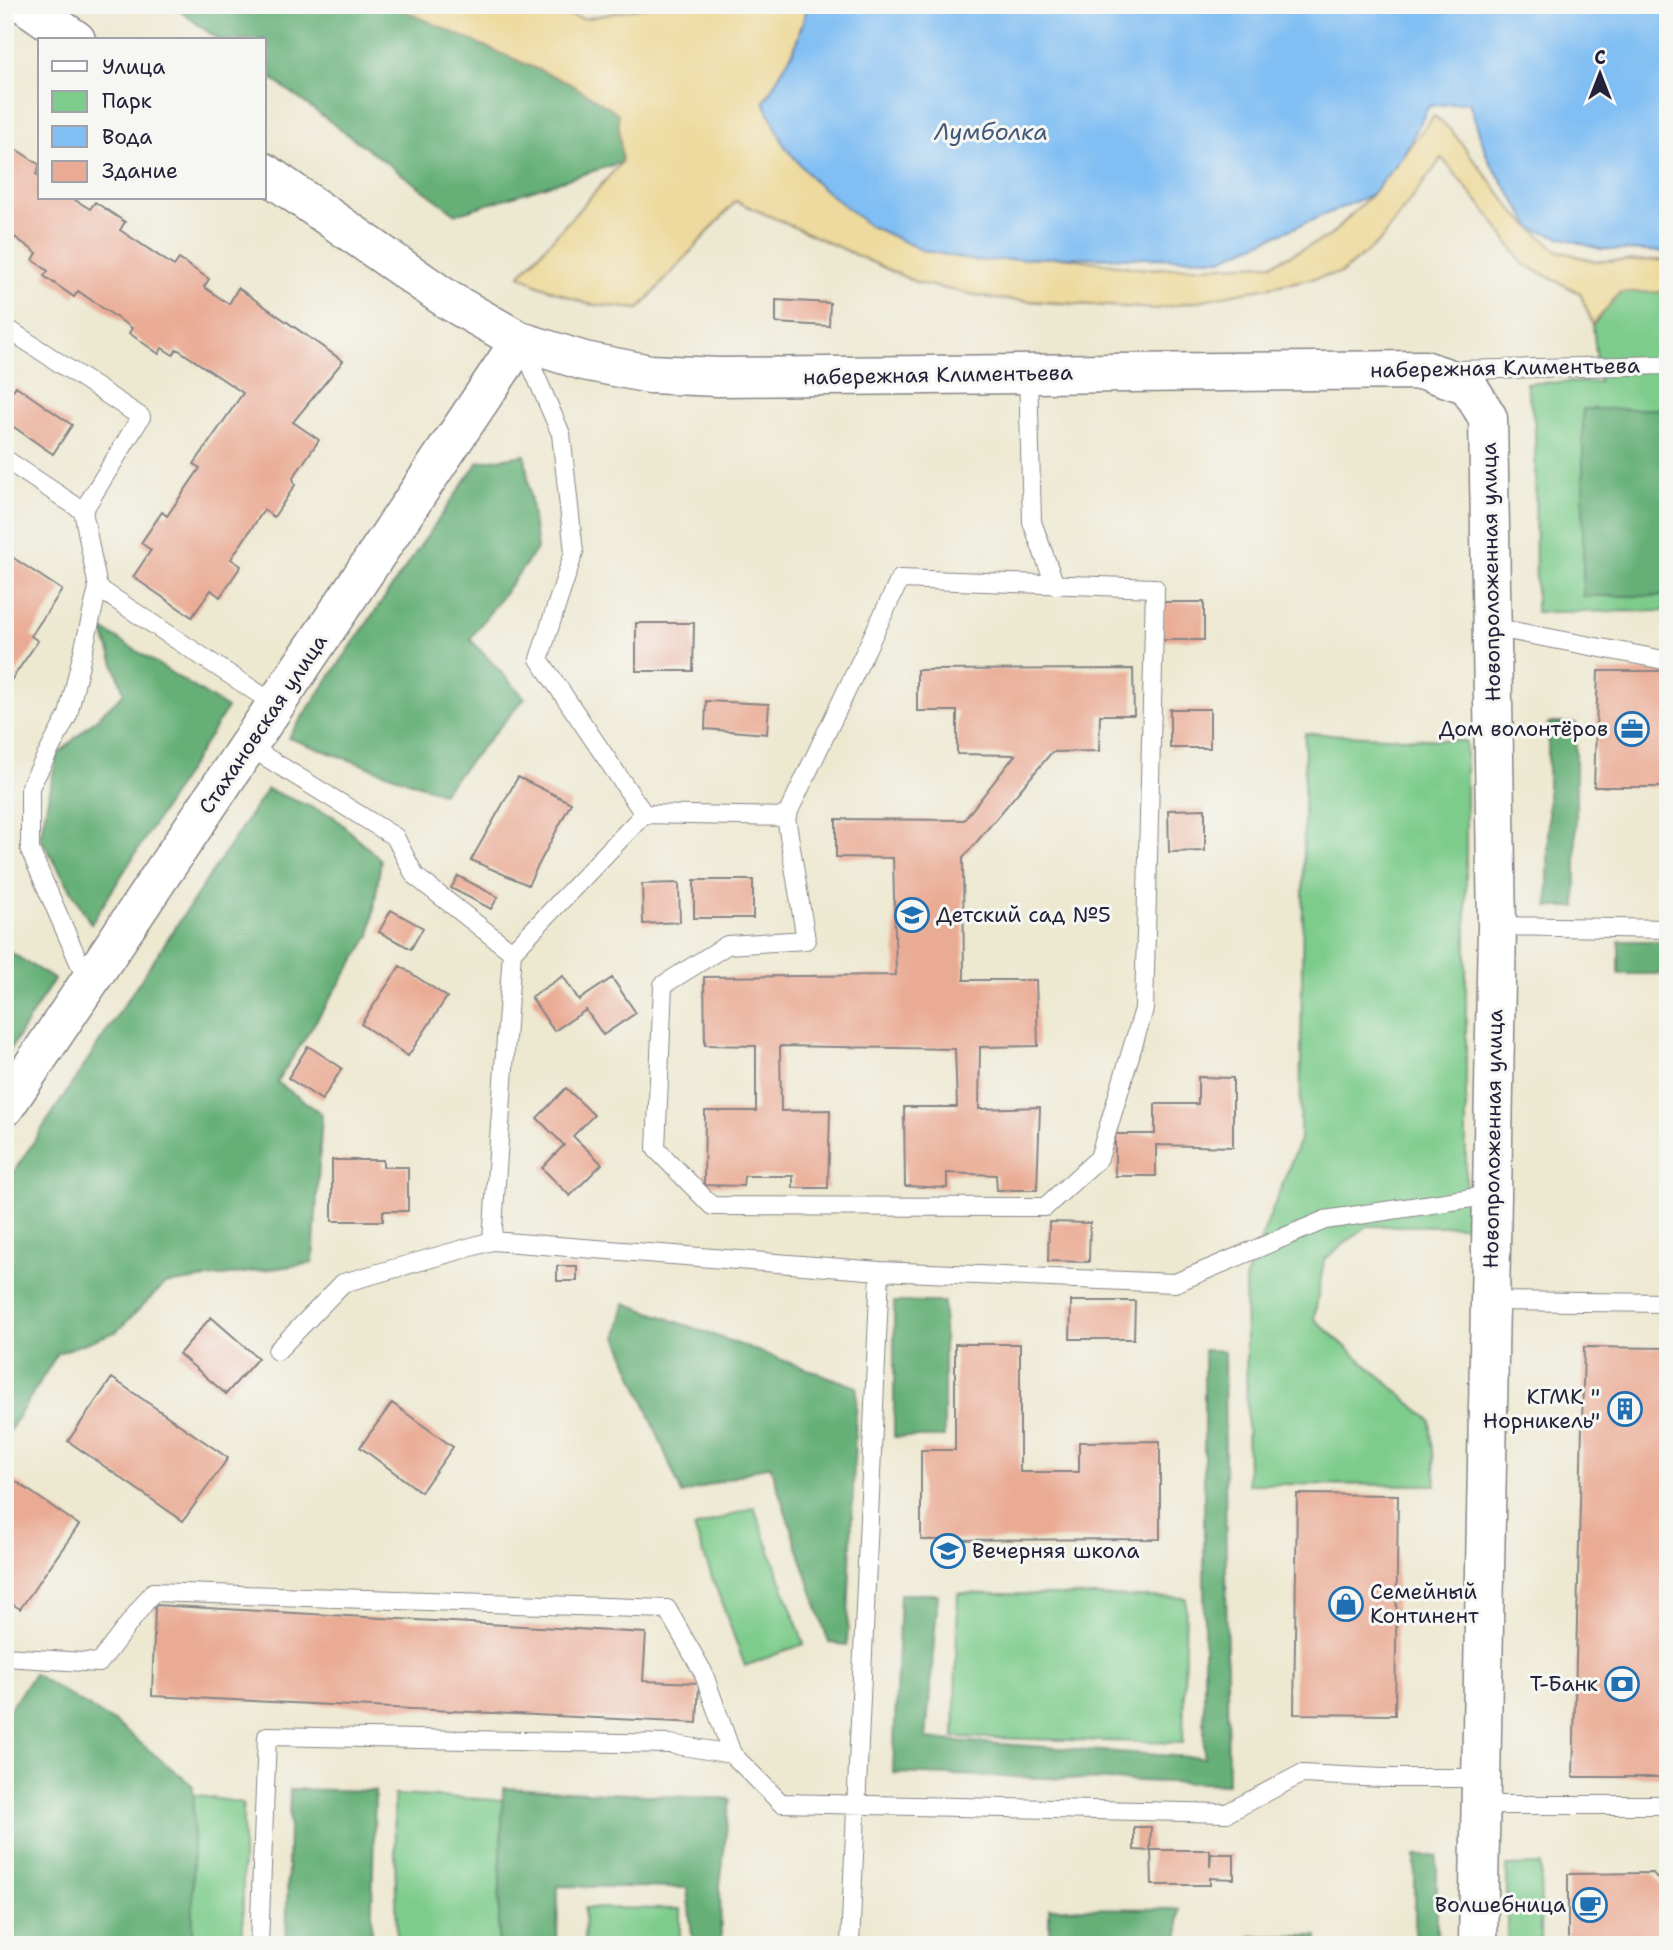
<svg xmlns="http://www.w3.org/2000/svg" width="1673" height="1950" font-family="'Shantell Sans',sans-serif">
<rect width="100%" height="100%" fill="#f6f6f2"/>
<filter id="ink" filterUnits="userSpaceOnUse"><feTurbulence type="fractalNoise" baseFrequency=".0143" numOctaves="2"/><feDisplacementMap in="SourceGraphic" scale="14" xChannelSelector="R" yChannelSelector="G"/><feConvolveMatrix kernelMatrix="1 2 1 2 8 2 1 2 1" color-interpolation-filters="sRGB"/></filter>
<filter id="wash" filterUnits="userSpaceOnUse"><feTurbulence type="fractalNoise" baseFrequency=".00686" numOctaves="4" result="noise"/><feDisplacementMap in="SourceGraphic" scale="28" xChannelSelector="R" yChannelSelector="G"/><feGaussianBlur stdDeviation="1.57" result="paint"/><feColorMatrix in="noise" values="0 0 0 0 0 0 0 0 0 0 0 0 0 0 0 0 0 1.4 0 .05"/><feComposite in="paint" operator="in"/></filter>
<g filter="url(#wash)">
<rect width="100%" height="100%" fill="#ede8d0"/>
<path fill="#7ecc8c" stroke="#507764" stroke-width="2" d="M1620,292H1668V611L1536,612L1535,424L1526,383L1599,382L1593,325Z
M1305,733L1466,741V1226H1367L1324,1260L1314,1319L1430,1420L1436,1485L1248,1484L1245,1280L1300,1139Z
M754,1507L804,1644L745,1666L694,1528Z
M958,1593L1186,1598L1183,1743L954,1737Z
M193,1795L243,1803V1945H193Z
M394,1795L503,1800L498,1945H397Z
M1541,1865L1540,1945H1507V1866Z
M585,1908L680,1909V1945H584Z"/>
<path fill="#66b078" stroke="#44695a" stroke-width="2" d="M172,5H391L569,83L618,113L622,162L456,214L264,73V40H219Z
M1583,409H1668V596H1583Z
M525,455L537,549L470,639L525,698L442,793L288,738L478,462Z
M102,629L227,708L91,924L40,837L57,755L124,693Z
M1548,723H1576V907H1548Z
M267,789L333,816L381,860L370,936L277,1082L322,1114L313,1263L165,1284L116,1332L58,1353L5,1438V1185Z
M1619,941H1668V974H1619Z
M5,949L54,979L5,1058Z
M894,1302H944V1437H894Z
M625,1303L857,1387L847,1645L829,1643L770,1465L682,1494L617,1336Z
M1204,1350L1224,1351L1228,1784L893,1773L900,1594H938L926,1739L1204,1758Z
M34,1674L117,1724L193,1786V1945H5V1715Z
M503,1788L730,1799L720,1886L721,1945H693L687,1888L558,1886L557,1945H498Z
M290,1789L375,1791L371,1945H286Z
M1415,1856H1437V1945H1415Z
M1049,1908L1179,1909V1945H1049Z
M1250,1936H1317V1945H1250Z"/>
<path fill="#eeda9e" stroke="#887e6c" stroke-width="2" d="M391,5H526L584,19L655,5H808L794,50L764,101L868,225L922,250L976,261L1062,257L1145,269L1272,264L1330,236L1371,195L1434,116L1451,130L1515,213L1556,250L1594,261L1668,260V292H1620L1593,325L1580,293L1523,264L1489,215L1442,158L1379,242L1341,273L1157,309L995,299L918,283L736,201L639,309L587,304L536,284L520,275L622,162L618,113L569,83Z"/>
<path fill="#80bef3" stroke="#517097" stroke-width="2" d="M808,5H1668V252L1600,249L1533,229L1488,159L1469,102L1429,106L1403,156L1371,195L1221,259L1062,257L976,261L922,250L868,225L815,182L785,147L764,102L794,50Z"/>
<g id="blocks">
<path fill="#eaab94" d="M11,146L40,165L36,174L40,176V198H72L90,209L95,202L125,222L120,230L174,266L179,259L209,279L204,287L229,304L238,288L343,361L293,422L319,440L293,478L295,485L274,517L264,510L231,559L241,566L220,597L211,590L192,617L133,577L151,550L141,543L162,512L167,516L200,468L194,464L243,393L177,349L173,355L162,348L159,354L129,333L132,328L104,309L78,291L74,297L44,276L48,271L33,260L37,253L13,236L8,244L5,242V154Z
M776,300L830,303L829,326L776,323Z
M16,386L72,425L53,454L5,421V402Z
M9,555L62,590L31,636L38,641L5,689V561Z
M1163,602H1204V640H1163Z
M636,623H694L693,671H636Z
M1133,669L1134,715H1100L1099,751L1052,752L963,858L964,980H1036L1038,1046L980,1047L979,1109L1040,1107L1037,1190H997L996,1175L947,1173V1188L905,1186L904,1107H957L955,1049L780,1046L781,1111L830,1110L828,1188H793V1176H744L743,1186L704,1185L705,1111H756V1046L705,1045L704,977L896,975L893,858L836,857V819L964,820L1015,755L957,754V711H917V670Z
M1598,671H1668V787H1594Z
M706,701L769,704L767,734L705,729Z
M1170,709H1210V748H1170Z
M518,777L571,803L528,885L471,860Z
M1205,809V851L1169,852L1168,810Z
M458,876L498,897L491,909L451,888Z
M694,880H753V918H694Z
M679,883L680,922L643,924L642,884Z
M391,910L423,928L411,949L379,932Z
M400,966L447,997L408,1056L361,1024Z
M563,976L579,1000L612,978L636,1013L603,1035L586,1010L554,1031L531,997Z
M308,1046L342,1068L322,1100L288,1078Z
M1198,1077L1233,1078V1147L1156,1145V1176H1115V1134H1155V1104H1198Z
M566,1088L594,1115L573,1136L602,1164L570,1196L542,1168L564,1145L537,1118Z
M332,1160H383V1167H408V1211H383V1221H332Z
M1049,1222L1090,1223L1089,1262L1048,1261Z
M557,1266H577V1281H557Z
M1071,1301H1135L1134,1339H1070Z
M211,1317L258,1358L226,1394L179,1354Z
M955,1344H1020V1472H1079V1442L1160,1441V1539L921,1540V1450H955Z
M1584,1347L1668,1348V1777H1573Z
M112,1378L228,1458L183,1521L68,1441Z
M392,1403L453,1447L421,1492L360,1447Z
M8,1476L79,1525L20,1609L5,1599V1479Z
M1297,1494L1398,1495L1395,1715L1294,1714Z
M155,1605L646,1633L643,1681L699,1683L697,1723L152,1696Z
M1134,1827H1151L1150,1851L1134,1850Z
M1151,1850H1210V1867L1211,1854H1234V1879L1210,1878V1885H1152Z
M1653,1873L1668,1893V1945H1568V1874Z"/>
</g>
</g>
<g filter="url(#ink)">
<use href="#blocks" fill-opacity="0" stroke="#888586" stroke-width="2"/>
<g fill="none" stroke-linecap="round" stroke-linejoin="round">
<g stroke="#888586" stroke-width="20">
<path id="service" d="M5,327L141,417L83,511L98,588L276,705
M522,344L561,434L574,552L539,659L644,814
M1455,370L1668,365
M1028,373L1032,522L1055,585
M5,459L83,511
M900,579L1155,588L1144,1009L1099,1158L1045,1207L712,1206L656,1149L663,985L727,945L806,940L786,817Z
M1491,627L1664,660L1668,658
M248,746L395,837L415,876L512,952
M786,817L644,814L512,952L492,1241L880,1271L1175,1283L1325,1220L1492,1195
M1497,926L1668,929
M88,983L30,850V787L68,715L98,588
M1491,1301L1668,1303
M277,1351L343,1283L492,1241
M5,1657L99,1663L153,1592L667,1609L703,1672L732,1754
M1482,1805H1668
M259,1945L267,1736L670,1744L732,1754L781,1803L1227,1813L1301,1774L1383,1778H1482
M850,1945L880,1271"/>
</g>
<g stroke="#888586" stroke-width="41">
<path id="tertiary" d="M26,5L76,40
M264,172L448,300L520,341L584,361L650,374L718,377L1424,370L1468,385L1488,418L1497,926L1478,1945
M5,1107L520,341"/>
</g>
<use href="#service" stroke="#fff" stroke-width="18"/>
<use href="#tertiary" stroke="#fff" stroke-width="38"/>
</g>
</g>
<defs>
<g id="office-ring" transform="scale(1.75)"><circle r="9.5" fill="#f6f6f2" stroke="#1f6fb2" stroke-width="1.5"/><path d="M-6-3h4V-5.5h4V-3h4V5H-6ZM-1-4.5V-3h2v-1.5ZM-6 0V1H6V0Z" fill="#1f6fb2"/></g>
<g id="school-ring" transform="scale(1.75)"><circle r="9.5" fill="#f6f6f2" stroke="#1f6fb2" stroke-width="1.5"/><path d="M0-5L7-2L0 1L-7-2ZM-4 1L0 2.5L4 1V4Q0 6-4 4Z" fill="#1f6fb2"/></g>
<g id="building-ring" transform="scale(1.75)"><circle r="9.5" fill="#f6f6f2" stroke="#1f6fb2" stroke-width="1.5"/><path d="M-4-6H4V6H1V3H-1V6H-4ZM-2.5-4.3h1.7v1.8h-1.7ZM.8-4.3h1.7v1.8H.8ZM-2.5-1h1.7V.8h-1.7ZM.8-1h1.7V.8H.8Z" fill="#1f6fb2"/></g>
<g id="shop-ring" transform="scale(1.75)"><circle r="9.5" fill="#f6f6f2" stroke="#1f6fb2" stroke-width="1.5"/><path d="M-5-2.5h2.3a2.7 3.5 0 0 1 5.4 0H5L5.5 6h-11ZM-1.5-2.5h3a1.5 2.3 0 0 0-3 0Z" fill="#1f6fb2"/></g>
<g id="bank-ring" transform="scale(1.75)"><circle r="9.5" fill="#f6f6f2" stroke="#1f6fb2" stroke-width="1.5"/><path d="M-6-4H6V4H-6ZM0-2.3a2.3 2.3 0 1 0 0 4.6a2.3 2.3 0 1 0 0-4.6Z" fill="#1f6fb2"/></g>
<g id="cafe-ring" transform="scale(1.75)"><circle r="9.5" fill="#f6f6f2" stroke="#1f6fb2" stroke-width="1.5"/><path d="M-5.5-4.5H6V0H3Q3 3.5 0 3.5H-2.5Q-5.5 3.5-5.5 0ZM3-3.2v2h1.7v-2ZM-6 4.5H4V6H-6Z" fill="#1f6fb2"/></g>
</defs>
<g fill-rule="evenodd">
<use href="#office-ring" x="1632" y="729"/>
<use href="#school-ring" x="912" y="915"/>
<use href="#building-ring" x="1625" y="1409"/>
<use href="#school-ring" x="948" y="1551"/>
<use href="#shop-ring" x="1346" y="1604"/>
<use href="#bank-ring" x="1622" y="1684"/>
<use href="#cafe-ring" x="1590" y="1905"/>
</g>
<g text-anchor="middle" stroke-width="6" stroke-linejoin="round" paint-order="stroke">
<g font-size="21" fill="#22223b" stroke="#f6f6f2">
<text transform="translate(1505 368) rotate(-1)" y="7">набережная Климентьева</text>
<text transform="translate(938 375) rotate(-1)" y="7">набережная Климентьева</text>
<text transform="translate(1491 572) rotate(-91)" y="7">Новопроложенная улица</text>
<text transform="translate(263 724) rotate(-56)" y="7">Стахановская улица</text>
<text transform="translate(1493 1139) rotate(-89)" y="7">Новопроложенная улица</text>
</g>
<g font-size="21" fill="#22223b" stroke="#f6f6f2" text-anchor="end">
<text x="1608" y="736">Дом волонтёров</text>
<text x="936" y="922" text-anchor="start">Детский сад №5</text>
<text x="1600" y="1404">КГМК "<tspan x="1600" dy="24">Норникель"</tspan></text>
<text x="972" y="1558" text-anchor="start">Вечерняя школа</text>
<text x="1370" y="1599" text-anchor="start">Семейный<tspan x="1370" dy="24">Континент</tspan></text>
<text x="1598" y="1691">Т-Банк</text>
<text x="1566" y="1912">Волшебница</text>
</g>
<g font-size="23" font-style="italic" fill="#43597b" stroke="#f6f6f2">
<text x="991" y="140">Лумболка</text>
</g>
</g>
<rect width="1673" height="1950" fill="none" stroke="#f6f6f2" stroke-width="28"/>
<rect x="38" y="38" width="228" height="161" fill="#f6f6f2" stroke="#a1a1a9" stroke-width="2"/>
<rect x="52" y="61" width="35" height="10" fill="#ffffff" stroke="#a1a1a9" stroke-width="2"/>
<text x="102" y="74" font-size="21" fill="#22223b">Улица</text>
<rect x="52" y="91" width="35" height="21" fill="#7ecc8c" stroke="#a1a1a9" stroke-width="2"/>
<text x="102" y="108" font-size="21" fill="#22223b">Парк</text>
<rect x="52" y="126" width="35" height="21" fill="#80bef3" stroke="#a1a1a9" stroke-width="2"/>
<text x="102" y="144" font-size="21" fill="#22223b">Вода</text>
<rect x="52" y="161" width="35" height="21" fill="#eaab94" stroke="#a1a1a9" stroke-width="2"/>
<text x="102" y="178" font-size="21" fill="#22223b">Здание</text>
<g transform="translate(1600 74)" stroke="#f6f6f2" stroke-width="5" paint-order="stroke">
<path d="M0-5L12 26L0 18L-12 26Z" fill="#22223b"/>
<text y="-10" font-size="19" font-weight="bold" text-anchor="middle" fill="#22223b">С</text>
</g>
</svg>
